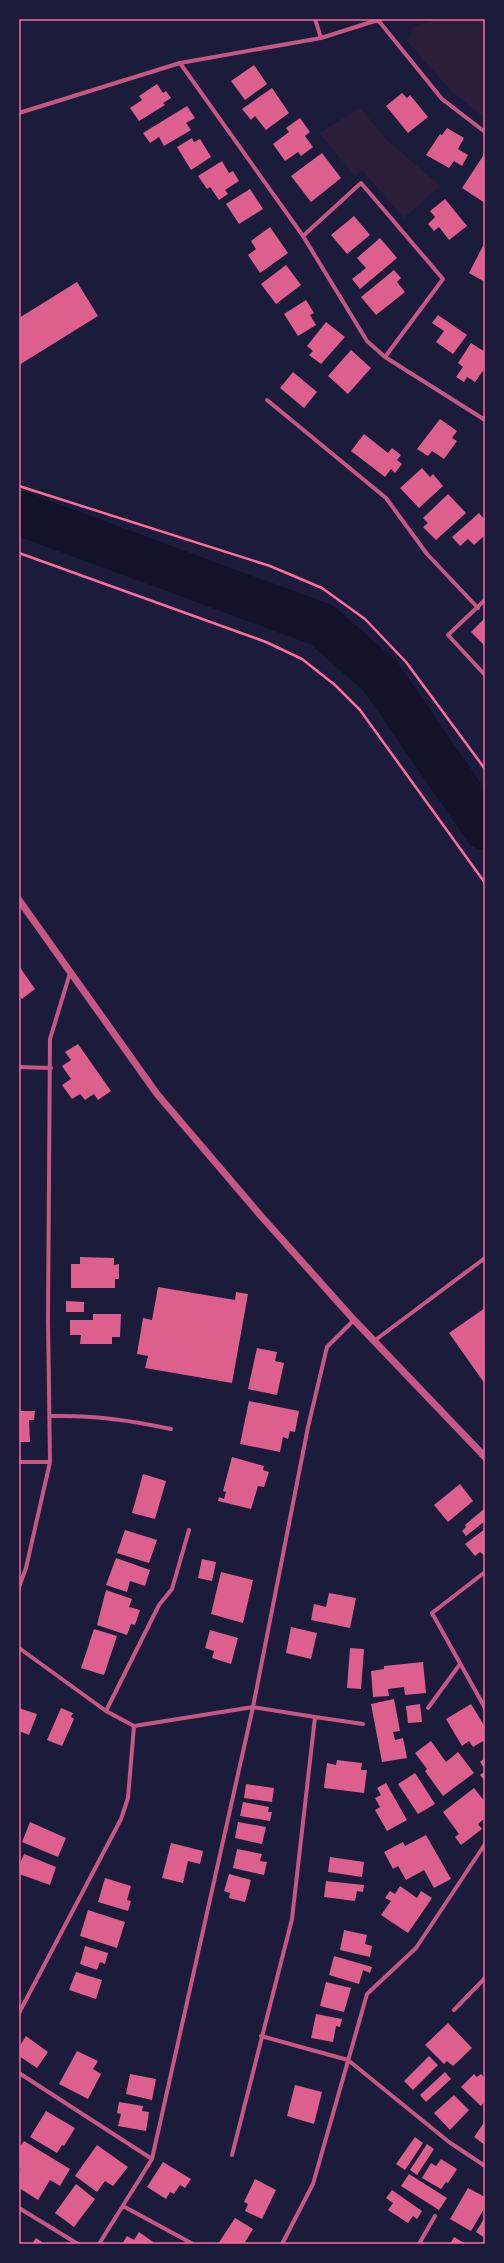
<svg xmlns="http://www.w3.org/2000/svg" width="504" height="2263" font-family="'Archivo Narrow',sans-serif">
<rect width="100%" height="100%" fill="#1b1b3a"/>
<path fill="#2a1e3b" d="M440,19H485V118L450,90L408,42L413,26Z
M360,108L386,139L440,186L404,218L362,170L355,176L319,133Z"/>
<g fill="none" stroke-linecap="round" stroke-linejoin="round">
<path stroke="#12122b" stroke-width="44" d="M19,513L322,625L380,676L485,828"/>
</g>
<path fill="#dd5f8e" d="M254,65L267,84L245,100L231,81Z
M157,84L163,93L166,91L171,98L163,103L165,105L139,121L130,108L142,100L139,96Z
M272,88L289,113L266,130L255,116L251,120L242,109Z
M402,93L407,98L410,95L428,117L408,133L386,106Z
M187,106L195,118L186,123L191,130L164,146L159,137L150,143L143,133Z
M300,118L310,132L305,136L313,147L301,156L298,152L285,161L273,144L289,132L286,128Z
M447,128L464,138L458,149L468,155L462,166L454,161L449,168L426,155L440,134L442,135Z
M192,138L194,142L200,139L211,157L191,170L177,147Z
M322,153L341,178L311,202L291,176Z
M485,153V203L462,188Z
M222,161L229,173L233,171L239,181L225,190L228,194L219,200L210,187L207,189L198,176Z
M250,189L263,209L239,224L226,204Z
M445,199L467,226L449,240L439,227L434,231L428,224L435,217L430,211Z
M354,216L370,235L347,254L331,235Z
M270,227L288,253L260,273L248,255L256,249L251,241Z
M380,238L397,258L360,289L352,279L366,268L357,258Z
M483,246L485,247V282L469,273Z
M286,265L301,285L276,304L261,284Z
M394,270L401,278L397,282L405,292L376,315L361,297Z
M77,282L98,316L19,365V318Z
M306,300L314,313L310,315L316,325L298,336L284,314Z
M438,315L467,335L453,354L436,342L444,331L432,323Z
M326,322L345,337L321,364L309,355L313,351L307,346Z
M471,343L485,352V368L475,382L467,377L464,382L456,377L463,367L458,363Z
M351,350L371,368L348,394L328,376Z
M293,372L317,392L304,408L280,388Z
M440,419L457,431L452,438L457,441L444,459L432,451L428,456L417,449Z
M364,434L388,453L392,448L401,455L397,460L402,464L395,473L391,469L385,477L351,451Z
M422,468L430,477L433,474L443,486L419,508L400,488Z
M448,494L466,513L436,540L423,527L428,523L423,518Z
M479,513L485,520V535L474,545L468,539L460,546L452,537Z
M485,618V646L471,632Z
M19,966L35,989L22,999L19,995Z
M78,1044L111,1091L98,1100L94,1094L85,1100L80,1094L72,1099L62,1085L71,1079L62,1066L71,1060L65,1052Z
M80,1257L114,1258V1265L119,1264V1279H115V1288H71V1264H80Z
M158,1287L235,1300L236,1292L248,1294L232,1383L145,1368L148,1356L137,1354L143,1318L152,1320Z
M66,1301L84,1302V1312H66Z
M485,1308V1384L449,1333Z
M93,1314H121L120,1337H112V1344H80L81,1335H70V1320H93Z
M257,1348L277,1352L275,1361L284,1363L277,1395L248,1389Z
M249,1401L299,1411L295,1432L290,1431L288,1439L283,1437L280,1452L240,1444Z
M19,1411H35L34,1420H29L30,1442H19Z
M232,1457L264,1466L263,1470L269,1472L264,1487L258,1486L251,1509L218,1501L219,1497L224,1499L226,1492L223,1491Z
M143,1474L166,1481L155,1519L132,1513Z
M460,1484L473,1501L448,1522L434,1505Z
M484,1509L485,1521L466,1536L462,1531L466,1527L465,1525Z
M485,1529V1556L480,1552L475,1556L465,1544Z
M125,1530L157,1540L149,1563L117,1553Z
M116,1558L150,1570L145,1586L130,1581L127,1592L106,1585Z
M202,1559L216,1562L212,1581L198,1578Z
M221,1572L253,1580L243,1623L211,1614Z
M106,1590L132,1599L129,1607L140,1610L135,1625L131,1624L127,1635L97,1625Z
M329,1593L356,1598L350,1628L311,1620L314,1604L326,1607Z
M291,1627L317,1633L311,1659L286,1653Z
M94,1629L117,1636L104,1675L81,1668Z
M210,1630L238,1638L231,1664L212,1658L214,1651L205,1648Z
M350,1648L364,1649L361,1689L347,1688Z
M423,1662L426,1693L405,1695L404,1687L388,1689L389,1696L373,1697L371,1671L384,1669V1666Z
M394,1699L400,1731L393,1732L395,1740L403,1738L407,1758L382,1762L371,1704Z
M420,1704L422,1722L408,1723L406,1706Z
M471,1704L485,1727V1740L473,1747L469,1741L462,1746L446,1719Z
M19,1708L37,1714L29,1735L19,1731Z
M61,1708L73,1713L71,1717L74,1719L62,1746L47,1740Z
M431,1741L446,1762L458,1752L474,1773L443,1796L425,1771L427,1769L415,1753Z
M485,1758V1769L480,1762Z
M337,1760L362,1763L361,1770H367L364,1793L324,1788L327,1763L336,1765Z
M485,1771V1781L480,1775Z
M415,1773L435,1804L418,1814L398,1784Z
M386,1783L407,1820L387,1831L375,1810L380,1807L375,1798L381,1795L377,1788Z
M246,1784L274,1788L272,1802L244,1798Z
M474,1788L485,1802V1818L478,1824L482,1829L461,1845L455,1837L459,1834L443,1812Z
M243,1802L269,1807L268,1812H272L270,1821L240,1816Z
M30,1822L66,1838L58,1857L22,1842Z
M238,1822L266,1827L262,1844L235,1838Z
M426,1835L451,1879L434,1888L424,1870L406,1880L398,1866L393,1869L384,1852L403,1842L405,1846Z
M171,1843L203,1851L200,1864L188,1861L183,1883L162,1878Z
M237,1849L262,1854L260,1861L267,1862L264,1875L233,1868Z
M24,1854L56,1867L50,1885L19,1874V1866Z
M330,1857L364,1862L362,1877L328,1872Z
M229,1874L251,1880L245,1902L229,1898L230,1893L224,1891Z
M105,1878L131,1886L127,1900L131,1901L128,1911L98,1902Z
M326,1881L364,1885L363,1892L357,1891L355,1901L324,1897Z
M400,1886L417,1898L421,1891L432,1898L408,1933L381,1915L391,1901L385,1898L390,1891L395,1894Z
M88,1910L125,1922L117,1948L80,1936Z
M344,1930L367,1935L365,1944L372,1946L370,1957L340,1950Z
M85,1946L108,1953L105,1964L100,1962L97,1970L80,1964Z
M334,1956L372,1967L370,1973L363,1970L359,1984L329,1975Z
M76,1972L102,1980L96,1999L69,1990Z
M326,1982L351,1988L344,2012L320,2006Z
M316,2014L342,2019L340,2027L336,2026L333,2042L311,2038Z
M448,2023L472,2048L453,2066L447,2061L444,2064L425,2045Z
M26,2036L48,2052L37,2068L19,2056V2047Z
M77,2051L98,2061L93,2069L101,2074L88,2099L59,2084Z
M429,2056L438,2065L413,2090L404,2081Z
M445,2072L451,2079L426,2102L420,2095Z
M130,2074L156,2079L152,2100L126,2094Z
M474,2074L477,2077L481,2074L485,2078V2101L481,2106L461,2087Z
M295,2085L322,2092L314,2124L287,2116Z
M454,2095L469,2110L450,2130L434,2113Z
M119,2102L143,2106L142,2111L149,2112L146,2131L118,2126L121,2114L117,2113Z
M46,2111L75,2128L64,2146L62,2145L57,2153L30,2137Z
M485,2121V2145L474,2137Z
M415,2137L423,2143L405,2170L396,2164Z
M24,2141L70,2169L60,2186L50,2180L38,2200L19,2188L21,2168L19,2167V2148Z
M427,2144L434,2149L417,2175L410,2170Z
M97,2145L128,2167L113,2186L105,2181L97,2192L75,2176Z
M441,2159L457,2169L448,2183L446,2182L441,2189L422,2178L431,2163L436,2166Z
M163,2162L191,2179L185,2188L180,2185L174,2194L170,2192L166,2199L147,2187Z
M409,2174L447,2198L439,2210L401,2186Z
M255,2179L276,2190L262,2219L245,2211L248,2204L244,2202Z
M76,2184L95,2199L74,2227L55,2213Z
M468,2188L485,2197V2207L471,2231L450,2219Z
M392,2190L422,2211L417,2219L413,2216L408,2223L388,2210L393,2203L386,2198Z
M485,2217V2238L476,2232Z
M235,2218L253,2229L244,2244H218Z
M139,2232L156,2244H122L127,2236L134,2240Z
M454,2237L466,2244H450Z
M36,2238L45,2244H32Z"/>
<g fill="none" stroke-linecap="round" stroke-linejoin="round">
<path stroke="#ff6b9d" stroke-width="2.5" d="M19,486L270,566L322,588L365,619L406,662L485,769
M19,553L266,642L302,659L335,685L360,710L485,883"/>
<path stroke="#c65784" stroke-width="4" d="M315,19L321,38
M378,20L442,99L485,132
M180,63L303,236L367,341L385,357L485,420
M19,113L180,63L321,38L381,19
M303,236L361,183L443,279L385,357
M267,400L386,498L427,554L478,608
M485,600L448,635L485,675
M19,1067L51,1068
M374,1341L485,1258
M51,1416C92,1415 131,1420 171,1429
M19,1462H50
M485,1572L432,1613L485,1708
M19,1587L26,1568L50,1462L48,1320L50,1039L70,973
M19,1648L106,1711L134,1726L253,1707L315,1717L292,1919L232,2155
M428,1708L460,1664
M106,1711L159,1605L172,1589L189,1530
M315,1717L363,1724
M454,2010L485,1978
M19,2013L121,1819L128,1798L134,1726
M261,2036L348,2060L449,2142L485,2166
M19,2073L152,2159
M123,2206L193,2244
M19,2208L78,2244
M99,2244L152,2159L253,1707L308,1427L327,1347L354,1320
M282,2244L313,2184L367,1994L416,1948L485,1844
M419,2244L435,2216"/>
<path stroke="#c65784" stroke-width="7" d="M19,900L157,1094L261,1216L354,1320L485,1457"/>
</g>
<rect width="504" height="2263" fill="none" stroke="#1b1b3a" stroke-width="40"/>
<rect x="20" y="20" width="464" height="2223" fill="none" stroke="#ff6b9d" stroke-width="1.5"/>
</svg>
